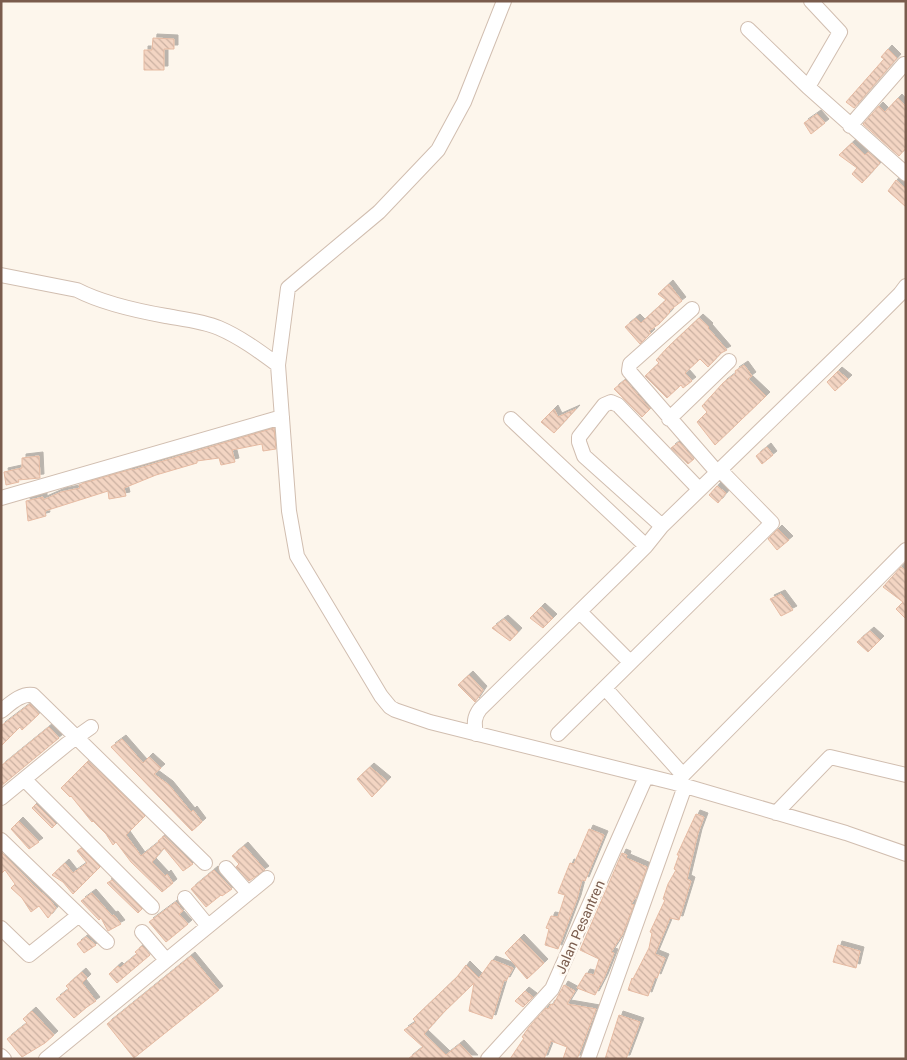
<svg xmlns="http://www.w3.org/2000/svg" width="907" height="1060" font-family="Roboto,sans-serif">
<defs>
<pattern id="building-back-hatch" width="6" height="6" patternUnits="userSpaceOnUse" patternTransform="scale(1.25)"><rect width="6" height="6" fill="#f3d5c3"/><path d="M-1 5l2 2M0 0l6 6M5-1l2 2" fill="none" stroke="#cab0a1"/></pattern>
<filter id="shadow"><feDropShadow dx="4" dy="-4" stdDeviation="0" flood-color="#0004"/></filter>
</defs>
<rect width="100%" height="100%" fill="#fdf6ec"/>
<path fill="url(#building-back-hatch)" stroke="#e6bba3" filter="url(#shadow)" d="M153,38L174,39V49H164V70H144V50H152Z
M888,49L897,58L854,108L846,102L884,59L881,57Z
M898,98L906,107V148L899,156L863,124L879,106L885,112Z
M817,114L825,123L811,134L804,123Z
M852,143L865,155L868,152L880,163L862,183L852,174L857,168L839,155Z
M896,180L906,189V207L888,191Z
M669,284L682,301L669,311L670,312L659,324L649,331L651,333L640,344L625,327L636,318L641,323L666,300L658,294Z
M699,318L709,327L708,328L727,350L721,353L708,367L700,359L685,373L692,381L683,388L681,385L667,398L645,376L659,363L656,360L667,348Z
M744,365L752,376L748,379L766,396L715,445L697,422L707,412L702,406L723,383L736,373L735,371Z
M838,371L848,379L835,391L827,382Z
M625,380L650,409L642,417L614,389Z
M554,409L558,417L576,409L554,433L541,422Z
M274,428L276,449L263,451L262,444L232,450L235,462L221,465L219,458L197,461V463L156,475L124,488L126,496L109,499L108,491L45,511L46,516L28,521L26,501L43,497V500L61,492L80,488L79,485L84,483L132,469L133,470Z
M679,442L694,459L688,464L671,448Z
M767,447L773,455L762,464L756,456Z
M39,456L40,478L18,480L19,482L6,485L4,472L22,468V458Z
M717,486L726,493L718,503L709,495Z
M778,529L789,540L777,550L768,539Z
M901,567L906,571V619L896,609L903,602L883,587Z
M781,594L793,610L781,616L770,599Z
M541,607L553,618L543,628L530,618Z
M504,619L518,632L510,641L492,628Z
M870,631L880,640L868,652L857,642Z
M469,675L483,690L475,702L458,685Z
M30,704L39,714L22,730L20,727L1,746V726Z
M49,727L59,738L1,786V766Z
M122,739L143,763L149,757L161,768L154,774L169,785L191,812L193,810L202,822L192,831L111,747Z
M88,761L145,816L126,835L141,856L159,842L158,841L164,836L193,864L183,871L164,848L152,862L165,876L167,874L173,883L162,892L131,862L116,842L113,845L106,834L93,821L92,822L71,796L70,797L61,788Z
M370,767L387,781L372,797L357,779Z
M36,804L56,824L52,828L32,808Z
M696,814L704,817L698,833L687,879L691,881L679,920L670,918L655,954L665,958L657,978L655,977L648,996L628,990L632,978L633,979L649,948L652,933L650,932L665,900L663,899L668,884L676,870L674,869L679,855H677Z
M19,821L39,842L29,849L11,829Z
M589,829L604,835L585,881L582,880L577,899L558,949L545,945L549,929L546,928L551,916L558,917L565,895L558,893L570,863L574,864Z
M244,846L265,870L249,881L236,867L239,864L232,856Z
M81,848L100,867L73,894L63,882L52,875L65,863L73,873L87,863L77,851Z
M1,852L34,886L50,900L56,908L48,918L39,906L31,912L22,898L11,888L15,884L5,870L1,874Z
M622,853L627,855L626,858L647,867L637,895L631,904L634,905L622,935L611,952L614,953L604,978L595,995L577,988L586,973L594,975L599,959L580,950Z
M214,870L232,889L222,896L221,895L206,907L191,889Z
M112,880L142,909L138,913L107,883Z
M92,893L112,916L114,915L121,924L108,931L101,918L99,920L81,901Z
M176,902L183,911L179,914L188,924L166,942L149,922Z
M86,937L96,945L84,953L77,944Z
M520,938L544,963L527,979L505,953Z
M838,945L860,951L856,968L833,962Z
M142,946L150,955L117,983L109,974L118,966L120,968L137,954L135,952Z
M191,956L219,990L134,1058L107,1024Z
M492,960L513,968L506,981L504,980L492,1019L469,1011L474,983L442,1014L424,1034L446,1055L460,1044L474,1059H408L423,1047L404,1030L416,1022L413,1019L457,977L466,965L479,978Z
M82,972L87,978L82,983L96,1001L87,1007L74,1018L56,999L69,989L66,986Z
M564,985L575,991L567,1004L596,1009L577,1059H563L567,1047L551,1041L544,1059H510L524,1038L522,1037L529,1027L546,1008L548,1009L551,1004L553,1005Z
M525,991L533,997L523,1007L515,1001Z
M32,1011L54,1035L45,1043L22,1057L7,1039L27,1023L23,1019Z
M619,1015L640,1022L626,1059H605Z"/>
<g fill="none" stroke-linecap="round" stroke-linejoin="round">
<g stroke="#d1beb0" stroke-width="16">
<path id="minor" d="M748,29L808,87L906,174
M808,87L840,32L811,1
M850,126L904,64
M1,275L77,290C102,303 138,311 166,316C183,319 203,321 219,328C240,337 259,351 278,365L289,511L297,556L381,696L390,707L395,710L430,722L675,783L846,833L906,854
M692,309L630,364L629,371L717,472
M278,365L288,288L379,212L438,150L464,102L504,1
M511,419L646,546
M669,419L729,361
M1,498L282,417
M662,526L584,456L579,442V437L604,405L611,402L618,405L699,489
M580,612L630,662
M605,688L683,775
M1,711C10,704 21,693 33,695L205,863
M476,734C474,723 474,717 480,709L625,567L646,546L662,526L866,328L900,294L906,286
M558,734L772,523L719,469
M24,779L152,907
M675,783L906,550
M1,798L67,744L91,727
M776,813L830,757L906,775
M1,840L107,942
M226,868L248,893
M185,898L208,926
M1,928L29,955L79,915
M142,932L166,960
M1,1056L4,1059
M46,1059L267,878
M488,1059L552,989L646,777
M588,1059L685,786"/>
</g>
<use href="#minor" stroke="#fff" stroke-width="14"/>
</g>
<g text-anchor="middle" stroke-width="5" stroke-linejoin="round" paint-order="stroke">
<g font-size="14" fill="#7a5c4d" stroke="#fffaf3">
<text transform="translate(580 927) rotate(-66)" y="5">Jalan Pesantren</text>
</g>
</g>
<rect width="907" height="1060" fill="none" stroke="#7a5c4d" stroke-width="5"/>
</svg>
